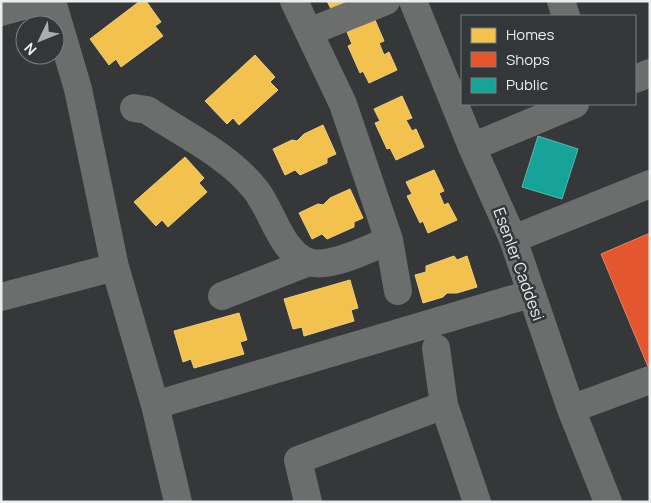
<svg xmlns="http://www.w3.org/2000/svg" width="651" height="503" font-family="Manrope,sans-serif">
<rect width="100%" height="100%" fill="#353739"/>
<path fill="#f2c14e" stroke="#f0ce7e" d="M140,1H146L161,22L155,26L163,36L121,67L116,59L109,65L90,39Z
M327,1H348L331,9Z
M375,20L384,41L379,43L384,55L389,52L397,70L369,83L363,71L360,73L348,46L352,44L347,32Z
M255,55L275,77L270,82L278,90L239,125L233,118L227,124L205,101Z
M402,96L412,118L406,120L412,131L416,129L424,147L396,160L390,148L387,149L375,123L380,121L374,109Z
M323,125L336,154L327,158V163L300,175L295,170L285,175L273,149L292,140L297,141L304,134Z
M185,157L204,178L199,183L207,192L168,227L162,220L156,226L134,202Z
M434,170L444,191L439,193L444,205L448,203L457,220L428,233L423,221L420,223L407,196L412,194L406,182Z
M350,189L363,218L354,222V227L327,239L322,234L312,239L299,213L318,204L323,205L330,198Z
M454,256L457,260L467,256L477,287L457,293H447L443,297L423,303L415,275L426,272V266Z
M350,280L358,308L351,310L354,321L304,336L302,327L293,329L284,299Z
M239,313L247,340L240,342L244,354L194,368L191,359L183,362L174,331Z"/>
<path fill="#e4572e" stroke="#e68468" d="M650,233V369H649L601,254Z"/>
<path fill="#17a398" stroke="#57b9b2" d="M538,136L578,149L562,199L522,187Z"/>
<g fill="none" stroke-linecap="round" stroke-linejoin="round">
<path stroke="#6c6d6d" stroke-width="28" d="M52,1L78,89L115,267L155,405L178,502
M294,1L343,104L389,240L398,291
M413,1L472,147L513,239L571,409L608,502
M561,1L566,16
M1,12L41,1
M309,32L386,1
M635,79L650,73
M134,108L147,110C183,134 228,155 255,189C273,211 280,251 308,262C329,269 369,249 389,240
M472,147L575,104
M513,239L650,184
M222,296L309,262
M1,297L115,267
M436,348L444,405L477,502
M155,405L530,294
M571,409L650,380
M308,502L298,460L444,405"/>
</g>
<g text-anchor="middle" stroke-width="5" stroke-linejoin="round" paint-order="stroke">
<g font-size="16" fill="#ebedef" stroke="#34373a">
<text transform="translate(519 264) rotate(70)" y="6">Esenler Caddesi</text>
</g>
</g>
<rect width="651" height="503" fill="none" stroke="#ebedef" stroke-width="5"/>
<rect x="461" y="15" width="175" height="90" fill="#34373a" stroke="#7d8082"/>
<rect x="471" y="28" width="25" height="15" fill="#f2c14e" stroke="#7d8082"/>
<text x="506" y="40" font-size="15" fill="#ebedef">Homes</text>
<rect x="471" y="52" width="25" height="15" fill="#e4572e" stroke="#7d8082"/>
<text x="506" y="65" font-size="15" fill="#ebedef">Shops</text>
<rect x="471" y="78" width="25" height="15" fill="#17a398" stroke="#7d8082"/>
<text x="506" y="90" font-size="15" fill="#ebedef">Public</text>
<g transform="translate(40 40) rotate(227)"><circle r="24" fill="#34373a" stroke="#7d8082"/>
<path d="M0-4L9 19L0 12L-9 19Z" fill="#abadaf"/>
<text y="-8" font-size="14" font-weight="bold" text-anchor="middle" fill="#ebedef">N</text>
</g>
</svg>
